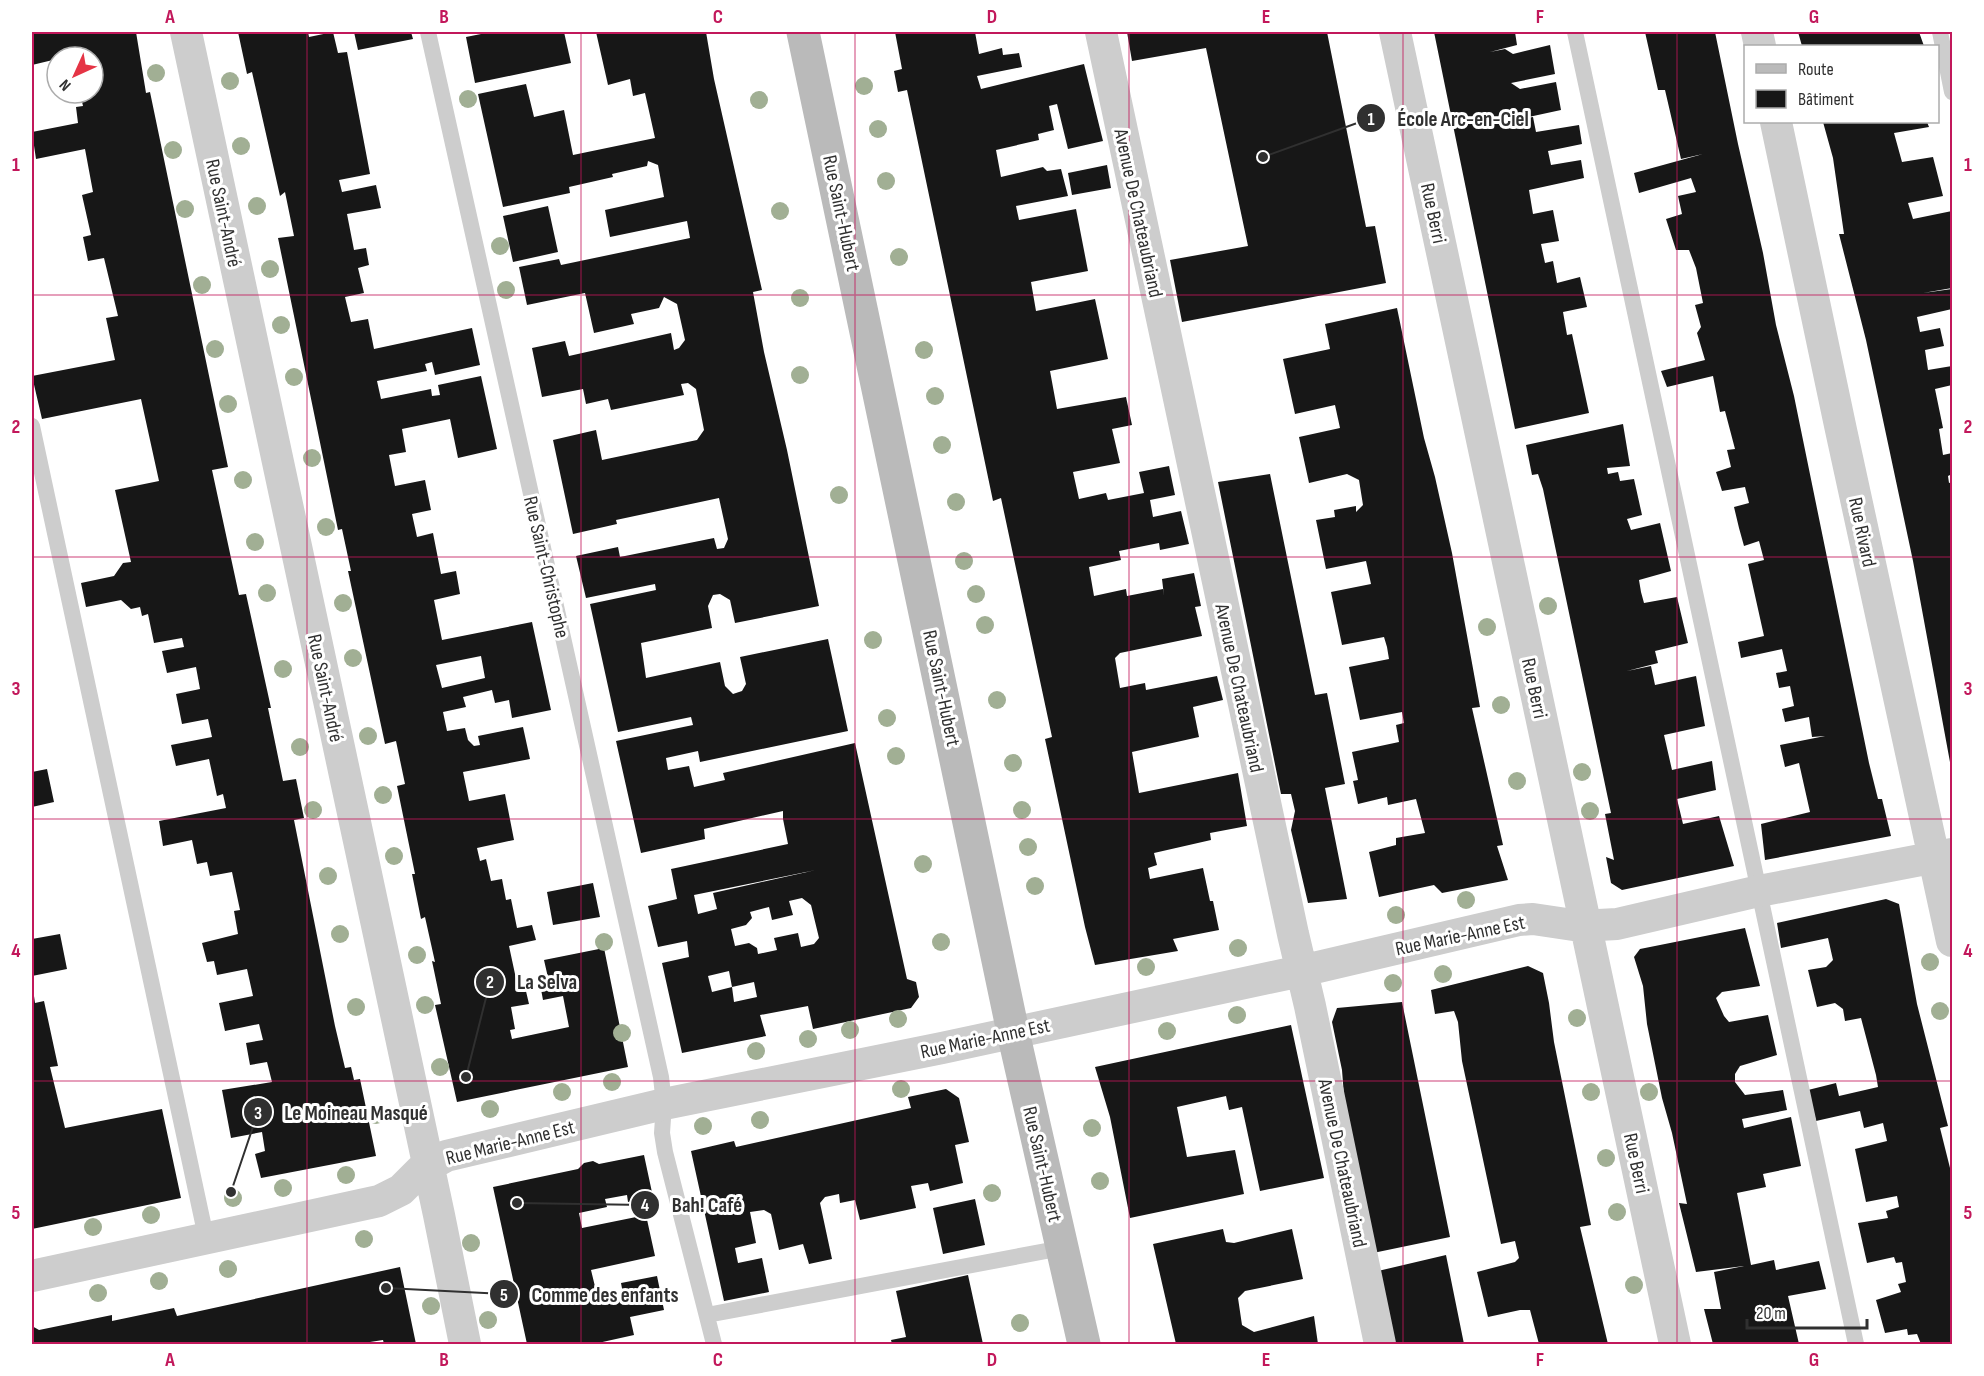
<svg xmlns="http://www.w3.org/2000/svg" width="1984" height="1376" font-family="'Sofia Sans Condensed',sans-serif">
<rect width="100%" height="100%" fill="#fff"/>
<path fill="#171717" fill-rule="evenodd" d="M32,32H136L146,93L150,92L228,467L212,470L239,595L246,594L271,708H268L283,781L296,779L304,818L294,820L335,1026L345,1068L351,1067L354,1080L360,1079L376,1156L261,1178L255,1154L265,1151L262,1132L231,1138L222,1090L272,1082L267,1062L250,1065L246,1043L263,1040L259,1024L225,1031L219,1003L253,996L247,969L217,975L214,961L207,962L202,943L238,934L234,911L240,910L232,872L210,876L207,862L197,864L192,840L163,846L159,821L226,808L223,794L217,796L209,759L176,766L171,745L212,737L208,719L182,724L176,694L200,689L196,667L167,673L162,651L184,647L182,638L154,643L148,614L142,616L140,607L131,609L121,600L86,607L81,583L114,576L123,563L131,562L115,490L159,481L141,399L42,419L32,376L115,360L106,318L118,316L104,258L88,261L83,237L91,235L82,195L93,192L85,149L36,159L32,132L78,123L76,107L83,106L80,93H93V57H79L78,54L57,57V59L32,65Z
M238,32H308L309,37L333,32L338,53L347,52L370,174L339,180L342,192L376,185L381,208L347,214L354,250L366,248L369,265L358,268L364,293L345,297L351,322L368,319L374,349L472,328L480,365L435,375L432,362L425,364L427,371L377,381L381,399L431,389L432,396L440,395L438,385L481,376L497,449L458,458L450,419L402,429L406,452L389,455L395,486L425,480L431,510L412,514L417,537L433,533L441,574L456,571L460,594L434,600L442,640L532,622L551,710L512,718L509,700L495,703L492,690L463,697L466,707L443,712L447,731L465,728L468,740L474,746L480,745L478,736L523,727L530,759L463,772L469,801L505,794L514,840L477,848L480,861L486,859L491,881L502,879L506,900L511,899L517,928L532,925L536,940L509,946L518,988L525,987L529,1004L511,1007L515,1029L510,1030L512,1039L569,1027L563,996L543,1000L540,984L549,982L544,960L604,948L628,1067L457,1102L435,1005L441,1004L432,961L435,962L425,917L421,919L412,874H415L397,786L405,784L396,741L385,744L348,571H351L342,529L338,530L278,238L294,236L285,192L280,196L252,72L247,74ZM481,656L485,678L442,688L436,665Z
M354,32H411L413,39L358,50Z
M491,32H564L571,63L475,83L466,37Z
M596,32H706L714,79L762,290L753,292L764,352L787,450L819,606L735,623L730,600L720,594L713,595L708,606L712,628L641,643L646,678L720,662L725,686L733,694L742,691L746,684L740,657L828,639L848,731L700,762L698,751L666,758L668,770L689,766L694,787L725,780L723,773L855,743L907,979L916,982L919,997L911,1008L813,1029L808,1006L760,1015L766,1036L682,1053L662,963L689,957L687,941L658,947L648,906L677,899L671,869L788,844L783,819V811L704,829L705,839L641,853L616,741L693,725L691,717L618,732L590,604L656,590L655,584L586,598L576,556L618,547L620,557L714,538L717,549L724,548L728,539L719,498L616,520L617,524L573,534L553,440L596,430L602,460L697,440L704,430L696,389L688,383L681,384L684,395L611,410L608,399L586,404L583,389L542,397L532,348L565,341L569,356L671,333L674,350L679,348L685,340L677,304L664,297L659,308L631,314L634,324L594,333L585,293L527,305L519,267L559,259L561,265L690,238L687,221L610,237L605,210L664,197L658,165L648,161L647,166L612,174L613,177L569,187L570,193L503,207L478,94L526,84L534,117L564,110L573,155L655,138L645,93L633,96L630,79L608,85ZM816,870L713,893L717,909L698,914L694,895ZM802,898L811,905L819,938L814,944L801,947L798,933L774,938L777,950L758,954L757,948L749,943L735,946L731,929L746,925L752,918L750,912L769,907L772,920L793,915L789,901ZM729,971L732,987L712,992L708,976ZM754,982L757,997L734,1002L732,987Z
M895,32H975L979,54L1002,48L1003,55L1019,53L1022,67L977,76L981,89L1084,64L1103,141L1068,149L1057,104L1049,106L1054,130L1038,134L1039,140L996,150L1001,177L1043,167L1047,171L1061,169L1068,196L1016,206L1019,220L1076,209L1088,271L1031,282L1036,311L1095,299L1108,359L1050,371L1057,409L1126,397L1132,425L1112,429L1120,463L1073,472L1079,499L1106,493L1108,500L1144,493L1139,472L1169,466L1175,495L1150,500L1153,517L1181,511L1189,544L1160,550L1159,543L1119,551L1121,560L1089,567L1094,596L1126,589L1127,596L1163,589L1164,596L1162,579L1194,573L1201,606L1195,607L1202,636L1120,653L1115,658L1120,688L1145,683L1146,690L1217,676L1223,700L1193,707L1199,737L1132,752L1139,793L1238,773L1247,826L1210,833L1211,840L1154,853L1157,865L1148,868L1150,879L1203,868L1210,901H1213L1219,930L1173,939L1178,951L1095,965L1085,927L1045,739L1052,737L1001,498L993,501L907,90L898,92L894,71L902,69Z
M1127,32H1327L1366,227L1375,226L1386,283L1182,322L1170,260L1248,246L1206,48L1132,61Z
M1434,32H1515L1517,45L1490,52L1505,49L1513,54L1550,45L1555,74L1511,83L1520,89L1556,82L1561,110L1520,119L1533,117L1536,132L1579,125L1582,144L1548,151L1551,165L1581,160L1584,178L1529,190L1533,214L1553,210L1559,241L1541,244L1545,263L1553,261L1557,283L1580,277L1587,307L1563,312L1567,335L1572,334L1589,413L1515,429Z
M1645,32H1715L1738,144L1763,253L1776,325L1794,396L1869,763L1878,799H1882L1891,836L1765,860L1761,824L1810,812L1799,763L1785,767L1780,745L1825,736L1812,737L1809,717L1785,722L1782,709L1794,706L1790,686L1779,688L1776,673L1787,671L1782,649L1741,658L1738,642L1764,636L1748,564L1764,560L1759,541L1744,546L1739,528L1734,507L1749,503L1745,487L1722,491L1716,472L1731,467L1727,450L1735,449L1725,411L1720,412L1713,376L1667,387L1661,371L1705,360L1697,333L1701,327L1695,305L1703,303L1696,268L1689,250H1676L1666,219L1682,214L1678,196L1696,192L1691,178L1639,193L1634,173L1703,154L1681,159L1665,90H1658Z
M1798,32H1919L1924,46H1802Z
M1823,122H1927L1929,127L1894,133L1902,162L1933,157L1943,196L1908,203L1913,219L1952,211V288L1923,293L1952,289V309L1917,317L1920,332L1940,328L1944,346L1925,350L1928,370L1952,366V385L1935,389L1943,428L1939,429L1943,455L1952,453V474L1948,476L1949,483L1952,482V773L1913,561L1866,340L1839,234H1844L1833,158Z
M1107,165L1111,188L1072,195L1068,173Z
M548,206L558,252L513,262L503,216Z
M1397,308L1424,438L1435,477L1452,553L1480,707L1472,708L1503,845L1497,846L1508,880L1442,893L1434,885L1379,897L1369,852L1396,845V838L1425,833L1416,799L1388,805L1387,797L1358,804L1353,781L1358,780L1352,752L1399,742L1396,725L1404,723L1402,712L1360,720L1349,667L1389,659L1387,647L1384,637L1342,645L1331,592L1371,584L1366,561L1326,569L1316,520L1335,517L1334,510L1356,506V512L1363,505L1359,480L1347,474L1309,483L1299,437L1340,428L1335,405L1295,414L1283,359L1330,349L1325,324Z
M1623,424L1630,466L1607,468L1608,474L1618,472L1620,481L1634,479L1642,515L1627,519L1631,530L1660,523L1671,571L1639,580L1641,592L1644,603L1677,597L1688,643L1655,651L1658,663L1627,671L1651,666L1655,685L1696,676L1705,726L1664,735L1672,770L1712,761L1716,790L1677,799L1683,824L1719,816L1734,866L1622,890L1611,883L1606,857L1614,860L1605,814L1611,813L1543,489L1538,474L1532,475L1526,445Z
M1270,474L1315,695L1327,693L1345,784L1325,788L1347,899L1308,903L1291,830L1295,811L1291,794H1281L1218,482Z
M47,769L54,802L32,807V772Z
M593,883L600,917L553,925L547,892Z
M1886,899L1899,904L1917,1004L1948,1126L1940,1128L1952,1176V1344H1921L1917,1334L1908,1335L1907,1329L1885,1333L1876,1300L1901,1292L1898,1284L1906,1282L1902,1262L1896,1263L1894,1257L1867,1263L1858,1223L1888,1218L1886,1211L1899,1207L1897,1196L1866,1202L1855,1149L1887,1141L1883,1123L1864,1128L1860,1111L1816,1121L1808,1090L1836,1083L1839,1096L1878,1087L1876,1075L1861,1018L1845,1021L1843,1009L1835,1003L1817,1007L1808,970L1826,967L1833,960L1828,938L1781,948L1777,923Z
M1745,928L1760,986L1722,992L1716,998L1724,1016L1729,1022L1768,1015L1777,1055L1740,1066L1735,1074V1082L1745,1095L1783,1090L1787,1110L1742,1119L1744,1128L1791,1117L1801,1166L1763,1174L1766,1187L1737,1193L1751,1265L1774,1260L1776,1270L1819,1261L1826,1289L1788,1296L1799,1344H1713L1704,1309H1721L1714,1272L1744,1266L1696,1272L1679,1203L1687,1204L1672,1133L1662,1098L1647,1024L1643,986L1634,957L1640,949Z
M60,934L67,969L32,976V939Z
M1528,966L1543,973L1549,1003L1554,1042L1591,1225L1580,1227L1608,1344H1539L1530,1310H1520L1488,1317L1477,1272L1515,1262L1519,1258L1515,1241L1501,1244L1462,1061L1458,1022L1454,1011L1435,1014L1431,990Z
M33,989L35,1003L44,1001L58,1066L50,1067L65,1128L162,1109L181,1198L32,1229Z
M1402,1002L1450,1237L1373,1253L1345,1109L1342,1070L1332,1022L1337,1008Z
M1291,1025L1324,1178L1260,1191L1242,1107L1229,1110L1226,1096L1177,1107L1187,1157L1235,1150L1244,1194L1130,1218L1110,1117L1095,1067Z
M946,1089L959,1098L969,1142L955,1145L963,1183L930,1191L928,1183L911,1186L916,1208L860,1220L855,1200L840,1203L839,1194L825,1197L820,1203L832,1259L809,1264L803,1244L779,1250L771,1214L764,1210L750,1212L756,1243L735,1248L738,1263L762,1258L769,1292L724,1301L691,1151L734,1141L736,1147L911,1108L908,1097Z
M644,1155L653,1197L628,1202L627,1195L605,1199L607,1207L579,1213L582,1228L646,1215L655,1256L591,1270L599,1303L624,1299L621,1283L657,1276L664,1310L630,1317L634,1335L598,1343V1344H527L493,1187L578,1169L584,1163L593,1161L599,1164Z
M975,1199L985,1245L943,1254L933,1208Z
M1223,1229L1226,1242L1234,1243L1292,1229L1303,1279L1245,1291L1238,1298L1242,1325L1254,1332L1314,1316L1318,1344H1176L1153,1244Z
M1446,1255L1464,1344H1393L1378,1271Z
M400,1267L416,1344H384L383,1340L357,1344H32V1326L39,1330L112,1315V1321L174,1308L177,1316Z
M968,1275L983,1344H892L891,1340L906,1337L896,1291Z"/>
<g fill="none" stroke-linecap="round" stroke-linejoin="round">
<path stroke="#cdcdcd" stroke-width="16" d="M428,32L661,1077L664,1104L662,1133L665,1152L714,1344
M1575,32L1856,1344
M1940,32L1952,92
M32,426L206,1237
M707,1315L1062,1248"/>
<path stroke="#cdcdcd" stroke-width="32" d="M186,32L439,1215L465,1344
M1101,32L1293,934L1310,1006L1380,1344
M1395,32L1675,1344
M1757,32L1760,46
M1776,122L1841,430L1952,941
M32,1276L379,1201L401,1190L421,1170L446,1156L664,1104L942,1048L1301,971L1519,920L1533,919L1580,926L1617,924L1759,891L1952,854"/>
<path stroke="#bababa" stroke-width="33" d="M803,32L1013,1032L1084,1344"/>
</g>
<g fill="#a1af94">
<circle cx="156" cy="73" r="9"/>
<circle cx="230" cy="81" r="9"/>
<circle cx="864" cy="86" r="9"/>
<circle cx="468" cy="99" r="9"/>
<circle cx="759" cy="100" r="9"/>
<circle cx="878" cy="129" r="9"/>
<circle cx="241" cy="146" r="9"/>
<circle cx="173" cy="150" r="9"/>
<circle cx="886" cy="181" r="9"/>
<circle cx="257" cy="206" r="9"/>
<circle cx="185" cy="209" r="9"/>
<circle cx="780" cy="211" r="9"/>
<circle cx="500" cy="246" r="9"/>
<circle cx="899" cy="257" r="9"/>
<circle cx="270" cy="269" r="9"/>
<circle cx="202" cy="285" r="9"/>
<circle cx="506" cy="290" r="9"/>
<circle cx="800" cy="298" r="9"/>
<circle cx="281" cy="325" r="9"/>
<circle cx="215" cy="349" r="9"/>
<circle cx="924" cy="350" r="9"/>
<circle cx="800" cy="375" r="9"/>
<circle cx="294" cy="377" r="9"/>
<circle cx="935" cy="396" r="9"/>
<circle cx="228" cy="404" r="9"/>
<circle cx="942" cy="445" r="9"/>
<circle cx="312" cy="458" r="9"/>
<circle cx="243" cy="480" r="9"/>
<circle cx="839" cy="495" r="9"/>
<circle cx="956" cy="502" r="9"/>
<circle cx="326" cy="527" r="9"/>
<circle cx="255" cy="542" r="9"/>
<circle cx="964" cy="561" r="9"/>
<circle cx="267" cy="593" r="9"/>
<circle cx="976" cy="594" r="9"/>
<circle cx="343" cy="603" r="9"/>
<circle cx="1548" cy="606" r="9"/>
<circle cx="985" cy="625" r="9"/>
<circle cx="1487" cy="627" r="9"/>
<circle cx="873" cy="640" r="9"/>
<circle cx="353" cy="658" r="9"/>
<circle cx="283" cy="669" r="9"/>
<circle cx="997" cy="700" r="9"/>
<circle cx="1501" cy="705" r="9"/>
<circle cx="887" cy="718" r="9"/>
<circle cx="368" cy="736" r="9"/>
<circle cx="300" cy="747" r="9"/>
<circle cx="896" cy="756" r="9"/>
<circle cx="1013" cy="763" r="9"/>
<circle cx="1582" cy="772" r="9"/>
<circle cx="1517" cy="781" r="9"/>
<circle cx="383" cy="795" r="9"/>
<circle cx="313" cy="810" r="9"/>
<circle cx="1022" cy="810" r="9"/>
<circle cx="1590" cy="811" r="9"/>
<circle cx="1028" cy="847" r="9"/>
<circle cx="394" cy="856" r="9"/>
<circle cx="923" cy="864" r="9"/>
<circle cx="328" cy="876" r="9"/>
<circle cx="1035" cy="886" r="9"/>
<circle cx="1466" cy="900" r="9"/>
<circle cx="1396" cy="915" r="9"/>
<circle cx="340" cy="934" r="9"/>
<circle cx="604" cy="942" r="9"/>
<circle cx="941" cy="942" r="9"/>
<circle cx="1238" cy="948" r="9"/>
<circle cx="417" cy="955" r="9"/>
<circle cx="1930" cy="962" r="9"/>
<circle cx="1146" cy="967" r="9"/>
<circle cx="1443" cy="974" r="9"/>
<circle cx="1393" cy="983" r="9"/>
<circle cx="425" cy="1005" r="9"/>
<circle cx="356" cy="1007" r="9"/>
<circle cx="1940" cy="1011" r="9"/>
<circle cx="1237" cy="1015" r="9"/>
<circle cx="1577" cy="1018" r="9"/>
<circle cx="898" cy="1019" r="9"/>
<circle cx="850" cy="1030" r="9"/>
<circle cx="1167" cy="1031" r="9"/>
<circle cx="622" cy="1033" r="9"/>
<circle cx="808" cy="1039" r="9"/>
<circle cx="756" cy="1051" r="9"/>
<circle cx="440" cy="1067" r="9"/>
<circle cx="612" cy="1082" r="9"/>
<circle cx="901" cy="1089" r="9"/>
<circle cx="562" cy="1092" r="9"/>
<circle cx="1591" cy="1092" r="9"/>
<circle cx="1649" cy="1092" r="9"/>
<circle cx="490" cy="1109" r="9"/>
<circle cx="376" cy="1115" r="9"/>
<circle cx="760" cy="1120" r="9"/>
<circle cx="703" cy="1126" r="9"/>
<circle cx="1092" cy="1128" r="9"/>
<circle cx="1606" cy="1158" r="9"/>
<circle cx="346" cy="1175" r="9"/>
<circle cx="1100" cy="1181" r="9"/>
<circle cx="283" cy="1188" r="9"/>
<circle cx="992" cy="1193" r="9"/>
<circle cx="233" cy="1198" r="9"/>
<circle cx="1617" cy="1212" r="9"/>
<circle cx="151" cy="1215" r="9"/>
<circle cx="93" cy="1227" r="9"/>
<circle cx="364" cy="1239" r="9"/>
<circle cx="471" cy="1243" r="9"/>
<circle cx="228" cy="1269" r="9"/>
<circle cx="159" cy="1281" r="9"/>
<circle cx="1634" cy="1285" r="9"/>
<circle cx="98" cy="1293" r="9"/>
<circle cx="431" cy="1306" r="9"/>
<circle cx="488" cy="1320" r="9"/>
<circle cx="1020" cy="1323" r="9"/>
</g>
<path fill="none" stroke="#c2185b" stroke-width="1.5" stroke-opacity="0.55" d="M307,32V1344M581,32V1344M855,32V1344M1129,32V1344M1403,32V1344M1677,32V1344M32,295H1952M32,557H1952M32,819H1952M32,1081H1952"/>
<g text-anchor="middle" stroke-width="6" stroke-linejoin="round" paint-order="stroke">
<g font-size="20" fill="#303030" stroke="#fff">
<text transform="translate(224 213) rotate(78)" y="7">Rue Saint-André</text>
<text transform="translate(842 213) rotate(78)" y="7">Rue Saint-Hubert</text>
<text transform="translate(1139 213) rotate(78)" y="7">Avenue De Chateaubriand</text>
<text transform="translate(1434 213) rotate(78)" y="7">Rue Berri</text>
<text transform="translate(1863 532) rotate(78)" y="7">Rue Rivard</text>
<text transform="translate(547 567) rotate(77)" y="7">Rue Saint-Christophe</text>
<text transform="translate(326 688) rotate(78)" y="7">Rue Saint-André</text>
<text transform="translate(942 688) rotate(78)" y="7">Rue Saint-Hubert</text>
<text transform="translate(1240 688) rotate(78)" y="7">Avenue De Chateaubriand</text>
<text transform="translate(1535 688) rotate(78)" y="7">Rue Berri</text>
<text transform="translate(1460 935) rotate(-12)" y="7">Rue Marie-Anne Est</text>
<text transform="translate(985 1038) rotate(-12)" y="7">Rue Marie-Anne Est</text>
<text transform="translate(510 1142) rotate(-14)" y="7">Rue Marie-Anne Est</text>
<text transform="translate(1343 1163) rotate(78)" y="7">Avenue De Chateaubriand</text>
<text transform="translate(1637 1163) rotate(78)" y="7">Rue Berri</text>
<text transform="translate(1043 1164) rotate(77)" y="7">Rue Saint-Hubert</text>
</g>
</g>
<path fill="none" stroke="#303030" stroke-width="2" d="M1263 157L1371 118M466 1077L490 982M231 1192L258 1112M517 1203L645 1205M386 1288L504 1294"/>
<g fill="#303030" stroke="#fff" stroke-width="2">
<circle cx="1263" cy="157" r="6"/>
<circle cx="466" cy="1077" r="6"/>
<circle cx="231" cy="1192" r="6"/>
<circle cx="517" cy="1203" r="6"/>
<circle cx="386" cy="1288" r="6"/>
<circle cx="1371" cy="118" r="15"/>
<circle cx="490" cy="982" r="15"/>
<circle cx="258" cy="1112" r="15"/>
<circle cx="645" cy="1205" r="15"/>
<circle cx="504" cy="1294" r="15"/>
</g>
<g font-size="18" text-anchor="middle" font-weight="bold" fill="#fff">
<text x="1371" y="125">1</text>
<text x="490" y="988">2</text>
<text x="258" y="1119">3</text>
<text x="645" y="1211">4</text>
<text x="504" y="1301">5</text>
</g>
<g font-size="21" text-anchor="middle" font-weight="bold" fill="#303030" stroke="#fff" stroke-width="6" stroke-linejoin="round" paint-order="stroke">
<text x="1463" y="126">École Arc-en-Ciel</text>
<text x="547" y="989">La Selva</text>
<text x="356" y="1120">Le Moineau Masqué</text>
<text x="707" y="1212">Bah! Café</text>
<text x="605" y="1302">Comme des enfants</text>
</g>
<rect width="1984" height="1376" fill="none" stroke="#ffffff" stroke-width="66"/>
<rect x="1744" y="45" width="195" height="78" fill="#ffffff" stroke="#acacac" stroke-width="1.5"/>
<rect x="1756" y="64" width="30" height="9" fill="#bababa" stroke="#acacac" stroke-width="1.5"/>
<text x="1798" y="75" font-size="18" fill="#303030">Route</text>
<rect x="1756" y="90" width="30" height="18" fill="#171717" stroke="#acacac" stroke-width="1.5"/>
<text x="1798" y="105" font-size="18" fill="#303030">Bâtiment</text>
<g transform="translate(75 75) rotate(225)"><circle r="28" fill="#ffffff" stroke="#acacac" stroke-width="1.5"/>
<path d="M0-4.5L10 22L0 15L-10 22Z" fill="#e53445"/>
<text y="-9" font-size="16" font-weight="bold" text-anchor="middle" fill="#303030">N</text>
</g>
<path d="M1747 1319v9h120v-9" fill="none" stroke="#303030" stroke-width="3"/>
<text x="1756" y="1319" font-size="18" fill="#303030" stroke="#ffffff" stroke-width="4.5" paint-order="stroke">20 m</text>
<rect x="33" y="33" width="1918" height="1310" fill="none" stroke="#c2185b" stroke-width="2"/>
<g font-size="20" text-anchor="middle" font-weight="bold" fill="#c2185b">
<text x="170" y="23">A</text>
<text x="444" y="23">B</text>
<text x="718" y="23">C</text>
<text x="992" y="23">D</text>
<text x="1266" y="23">E</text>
<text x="1540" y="23">F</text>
<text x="1814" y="23">G</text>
<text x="16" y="171">1</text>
<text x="1968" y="171">1</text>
<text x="16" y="433">2</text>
<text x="1968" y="433">2</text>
<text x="16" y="695">3</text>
<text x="1968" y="695">3</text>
<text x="16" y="957">4</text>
<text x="1968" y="957">4</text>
<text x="16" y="1219">5</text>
<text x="1968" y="1219">5</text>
<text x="170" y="1366">A</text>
<text x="444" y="1366">B</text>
<text x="718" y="1366">C</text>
<text x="992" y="1366">D</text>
<text x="1266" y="1366">E</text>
<text x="1540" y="1366">F</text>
<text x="1814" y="1366">G</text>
</g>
</svg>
